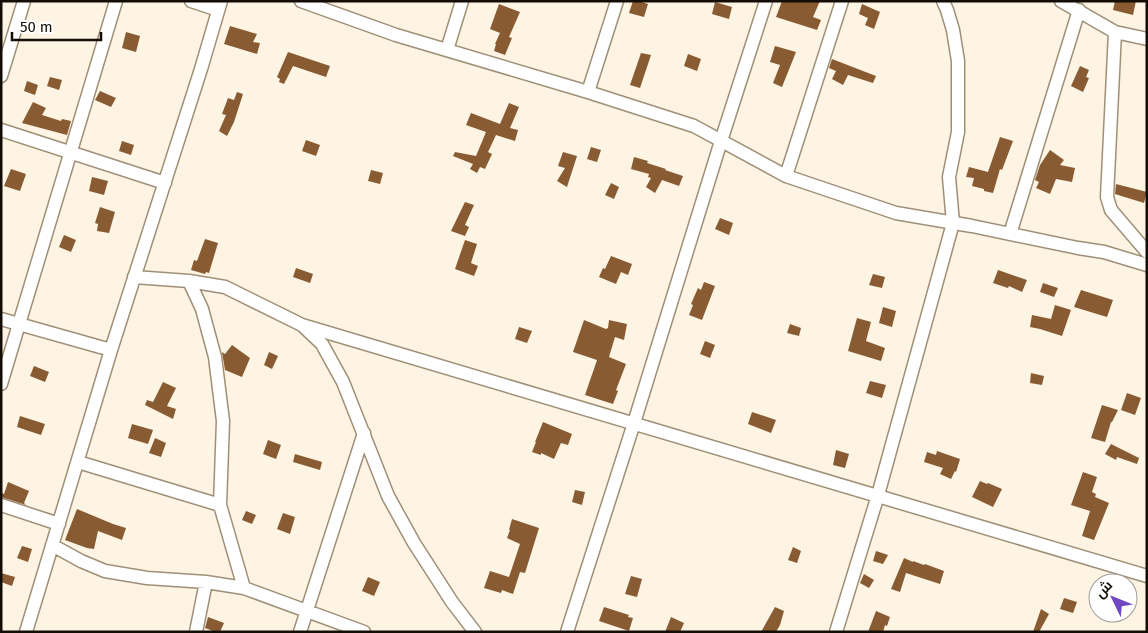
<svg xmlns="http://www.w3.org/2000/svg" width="1148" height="633" font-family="'Fira Sans',Cairo,sans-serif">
<rect width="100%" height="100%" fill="#fef4e4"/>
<path fill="#885b32" d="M633,1H639L648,4L644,17L629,13Z
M782,1H820L813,17L821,20L817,30L776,17Z
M1115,1H1136L1133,15L1113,10Z
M715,2L732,7L729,19L712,14Z
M499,4L520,12L509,37L512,38L505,55L494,51L496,44H495L500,33L490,29Z
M862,4L880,12L874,29L865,25L868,18L859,14Z
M230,26L257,34L253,42L260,43L257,54L224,44Z
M126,32L140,36L136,52L122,48Z
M775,46L796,52L782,87L773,83L780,65L770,62Z
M288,52L330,66L326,77L293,66L284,84L279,82L280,79L277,77Z
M641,53L651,55L640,88L630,85Z
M688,54L701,59L697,71L684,66Z
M832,59L876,76L873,83L848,75L843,85L832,79L836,71L829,68Z
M1080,66L1089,70L1086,77L1089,78L1083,92L1071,86Z
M50,77L62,80L59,90L47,86Z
M27,81L38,85L35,95L24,91Z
M100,91L116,98L111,107L95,100Z
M237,92L243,94L234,122L227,136L219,131L226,115L222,114L228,98L234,100Z
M33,102L46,108L42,115L61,121L62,119L71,121L67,135L22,123Z
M509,103L519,107L510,128L518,130L515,141L496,135L488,152L492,154L485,169L480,167L477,173L470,169L473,164L453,156L455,152L476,156L486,132L466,125L471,113L500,124Z
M1000,137L1013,141L1002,170L1000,169L993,193L984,191V189L972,186L974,178L966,177L969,167L988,172Z
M306,140L320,145L316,156L302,151Z
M122,141L134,145L131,155L119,151Z
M591,147L601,150L597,162L587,159Z
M1050,150L1064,160L1060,165L1075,168L1072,182L1056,179L1050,194L1036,188L1039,182L1035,180L1040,165Z
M563,152L577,156L567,187L557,181L565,168L558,166Z
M634,157L648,161L647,163L666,169L665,170L683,176L679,186L662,180L655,193L646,187L651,178L648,177L649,174L631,169Z
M11,169L26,174L20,191L4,186Z
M371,170L383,173L380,184L368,181Z
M92,177L108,181L104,195L89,191Z
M611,183L619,187L614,199L605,195Z
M1116,184L1147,192L1144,203L1115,194Z
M465,202L474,205L465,225L469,227L465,236L451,231Z
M100,207L115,212L109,233L97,231L98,224L95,223Z
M720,218L733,223L729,235L715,229Z
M64,235L76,240L71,252L59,247Z
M205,239L218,243L209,273L206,272L205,274L191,270L194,260L197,261Z
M465,240L477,244L471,263L478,266L474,276L455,269Z
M611,256L632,264L628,275L621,272L616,284L599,277L603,268L605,269Z
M296,268L313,274L310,283L293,277Z
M998,270L1027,280L1022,292L1009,286L1008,288L993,283Z
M873,274L885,277L882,288L869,285Z
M704,282L715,286L702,320L689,315L693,305L691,304L698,288L701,290Z
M1043,283L1058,288L1054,297L1040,292Z
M1081,290L1113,300L1107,317L1074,307Z
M1055,305L1071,310L1062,336L1040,329L1030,327L1032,315L1051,319Z
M883,307L896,311L892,327L879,323Z
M857,318L871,322L866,341L885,348L881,361L848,351Z
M584,320L606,329L608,328L609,320L627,324L624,340L615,337L609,357L626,364L616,390L618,391L613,404L585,395L597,360L573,352Z
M790,324L801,328L799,336L787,333Z
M519,327L532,331L527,343L515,339Z
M705,341L715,345L710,358L700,354Z
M232,345L250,358L242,377L225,370L222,352L225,354Z
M269,352L278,356L272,369L264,365Z
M34,366L49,372L45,382L30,376Z
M1031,373L1044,376L1042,385L1030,383Z
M870,381L886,385L882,398L866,393Z
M163,382L176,388L167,406L176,409L173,419L145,405L147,400L153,402Z
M1127,393L1141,398L1135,415L1121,410Z
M1102,405L1118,410L1112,422H1111L1105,442L1091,438Z
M752,412L776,420L771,433L748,424Z
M20,416L45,424L41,435L17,427Z
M543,422L572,434L568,445L561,443L554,459L541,453V455L532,452L536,442H535Z
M132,424L153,430L148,444L128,438Z
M155,438L166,443L161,457L149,453Z
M268,440L281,445L276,459L263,454Z
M1111,444L1139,458L1137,464L1117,457L1116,460L1105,454Z
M836,450L849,454L845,468L833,465Z
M937,451L960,459L956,472L955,471L951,479L940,474L943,468L924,462L927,452L936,455Z
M295,454L322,462L320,470L293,462Z
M1083,472L1097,477L1092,492L1096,494L1095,497L1109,503L1094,540L1082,536L1090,511L1071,505Z
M980,481L987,484L988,483L1002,489L993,507L972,497Z
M8,482L29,491L24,503L26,505L1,497V493L4,494Z
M575,490L585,492L582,505L572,502Z
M77,509L113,524L126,528L122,540L98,531L94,549L87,548L65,540Z
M246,511L256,515L252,524L242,520Z
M283,513L295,517L290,534L277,529Z
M512,519L539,528L525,573L520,572L513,594L502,590L501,593L484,588L490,571L509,577L520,544L507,538L510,530H509Z
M22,546L32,549L28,562L17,558Z
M793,547L801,551L797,563L788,560Z
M876,551L888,555L883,564L873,561Z
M904,558L913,562V561L924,565L925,564L944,571L940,584L906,573L900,592L891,589Z
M1,573L15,577L12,586L1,582Z
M864,574L874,580L869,588L860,583Z
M631,576L642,579L637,597L625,594Z
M368,577L380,582L374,596L362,591Z
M1064,598L1077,602L1073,613L1060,609Z
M604,607L629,615L628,617L633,618L629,631L599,621Z
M775,607L784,611L780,625L776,632H761Z
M1041,609L1049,614L1039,632H1033Z
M876,611L890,617L887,626L885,625L883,632H868Z
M208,617L224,623L220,632H216L205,628Z
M671,617L684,623L680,632H665Z"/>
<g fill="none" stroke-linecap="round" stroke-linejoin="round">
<g stroke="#9f8f77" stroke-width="15">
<path id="street" d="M191,1L218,10
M301,1L396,35L588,92L694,126L786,176L896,213L972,226L1078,248L1104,252L1147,265
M1061,1L1115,32L1147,39
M1115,32L1107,197L1111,210L1147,252
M447,50L462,1
M1,76L24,1
M588,92L617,1
M1,130L165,183
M786,176L842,1
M1010,234L1079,10
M134,277L189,281L225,287L302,325L322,344L343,382L388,496L414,543L452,602L475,632
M1,319L111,350
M302,325L1147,576
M1,384L116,1
M78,462L220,505L223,421L215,357L202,309L189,281
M1,505L59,524
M220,505L244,588
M52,545L81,561L105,571L147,578L206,582L244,588L364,632
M26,632L111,350L201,69L221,1
M196,632L206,582
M300,632L364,433
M567,632L634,423L721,141L766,1
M836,632L878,495L953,223L949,177L958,132V61L953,30L947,10L943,1"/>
</g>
<use href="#street" stroke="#fff" stroke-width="12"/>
</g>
<rect width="1148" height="633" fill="none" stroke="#130d05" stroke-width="5"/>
<g transform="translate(1113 598) rotate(313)"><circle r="24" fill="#ffffff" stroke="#a19e9b"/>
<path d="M0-4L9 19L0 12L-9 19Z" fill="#6e49c2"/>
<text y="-8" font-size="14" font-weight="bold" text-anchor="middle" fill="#130d05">ش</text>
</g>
<path d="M12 32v8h89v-8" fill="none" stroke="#130d05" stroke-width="2.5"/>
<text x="20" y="32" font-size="15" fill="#130d05" stroke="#ffffff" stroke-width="4" paint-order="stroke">50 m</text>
</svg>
